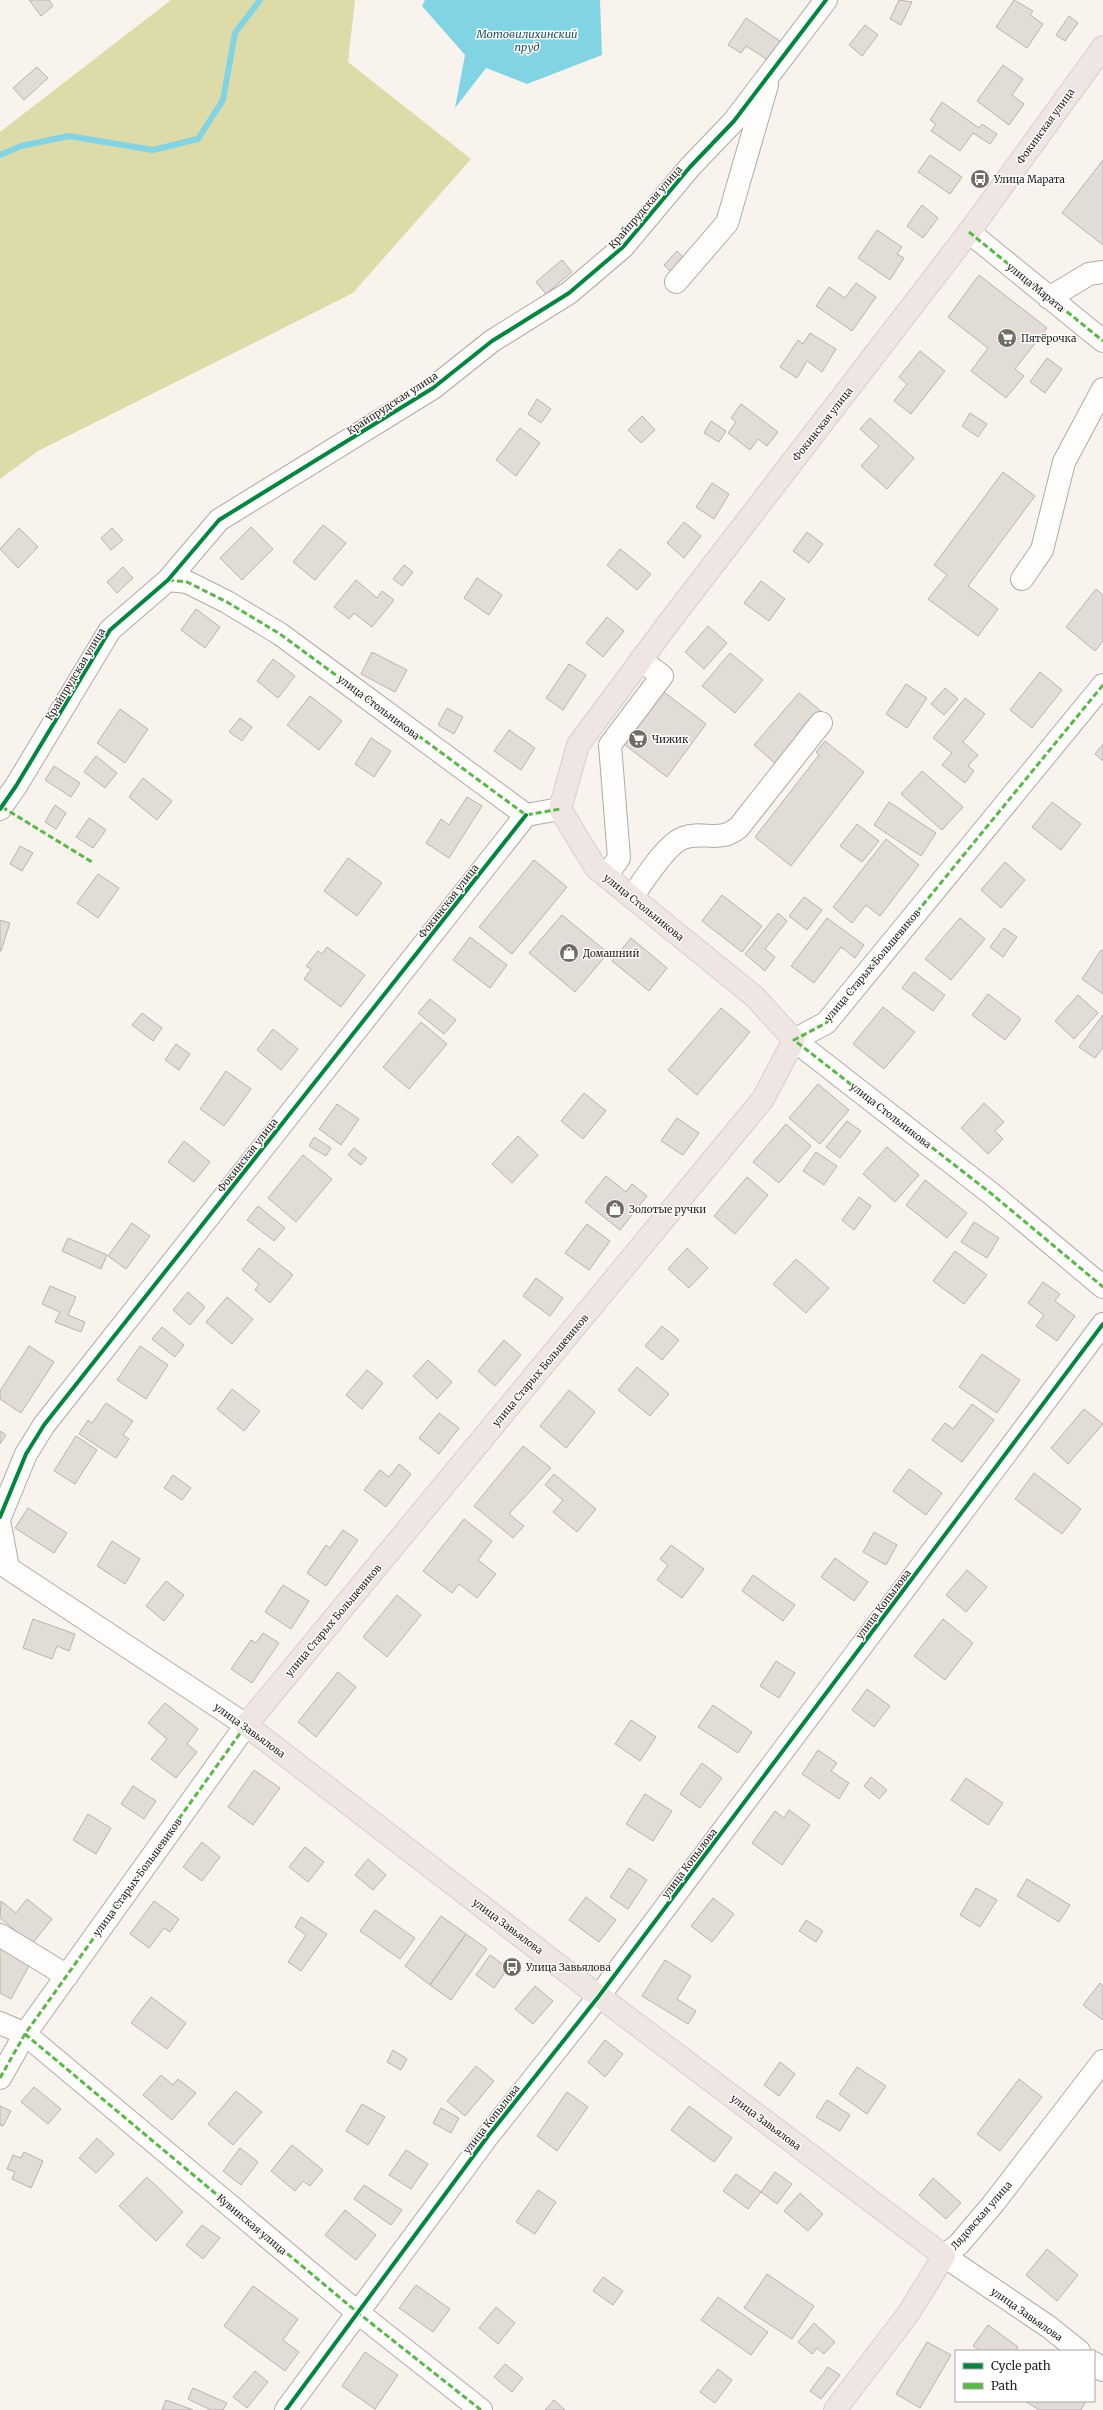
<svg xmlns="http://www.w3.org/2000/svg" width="1103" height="2410" font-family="Merriweather,serif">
<rect width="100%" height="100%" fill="#f9f3ee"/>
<path fill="#dddca9" d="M171,0H355L348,62L471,159L353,293L38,451L0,479V132Z"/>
<path fill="#80d4e3" d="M425,0H600L602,55L527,84L486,68L455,108L465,55L422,6Z"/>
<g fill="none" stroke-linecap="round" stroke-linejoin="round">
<path stroke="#80d4e3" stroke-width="6" d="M0,155L21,146L69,136L153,150L198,139L223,100L235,33L260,0"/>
</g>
<path fill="#e2dcd7" stroke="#b9b3ae" d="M29,0H49L53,6L41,16Z
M899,0L912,2L901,25L890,19Z
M1014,0L1033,11L1030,15L1043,24L1027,48L996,27Z
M1069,16L1078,23L1065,41L1056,35Z
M746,18L783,43L771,62L746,46L741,53L728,45Z
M865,25L878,35L862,56L849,45Z
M1003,65L1023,79L1012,95L1024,104L1009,125L977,101Z
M37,67L48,78L24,100L13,88Z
M942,102L979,128L982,124L997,134L990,144L973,133L960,151L931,131L936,124L930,120Z
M930,155L962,177L950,194L918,172Z
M1103,160V245L1062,213Z
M922,205L938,218L923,238L907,226Z
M877,230L902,247L897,254L904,258L890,280L858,258Z
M677,251L684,258L671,272L664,265Z
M562,260L572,272L546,294L536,282Z
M979,275L1047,328L1015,369L1024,376L1006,398L971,371L988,348L948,317Z
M856,283L876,297L852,331L816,306L829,287L845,298Z
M810,333L836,349L822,372L807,361L797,378L780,367L798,340L803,344Z
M920,351L945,371L911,414L894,401L907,384L899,377Z
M1047,358L1062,369L1045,393L1030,382Z
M537,399L551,409L541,423L528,414Z
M741,404L778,432L767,446L758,439L750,450L728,433L736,422L731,418Z
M970,413L987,424L978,437L962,426Z
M642,416L655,430L641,443L628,430Z
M870,418L914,458L887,489L861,466L879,446L860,429Z
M711,421L726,431L719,442L704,433Z
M520,428L540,443L516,476L496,460Z
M1003,472L1035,496L968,586L998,609L978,636L928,599L947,575L934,565Z
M712,483L729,494L714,519L696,507Z
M684,522L701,536L684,558L667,543Z
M323,525L346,543L315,580L293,562Z
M251,527L273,549L242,580L220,558Z
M19,528L38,547L18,568L0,549Z
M112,528L123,540L111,550L101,538Z
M807,532L823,544L809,563L793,551Z
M620,549L651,574L637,590L607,565Z
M404,565L413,572L402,586L393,579Z
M123,567L133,578L117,593L107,582Z
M477,578L502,595L489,615L464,598Z
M356,580L377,598L382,591L394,600L372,627L354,613L349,619L334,607Z
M761,581L785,599L769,621L744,603Z
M1096,589L1103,595V641L1095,651L1066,627Z
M196,609L220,627L205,648L181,630Z
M607,617L624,631L603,657L586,643Z
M708,626L727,643L704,669L685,652Z
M372,652L407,670L395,692L361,674Z
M730,653L763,680L735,713L702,686Z
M273,659L295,676L278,698L257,681Z
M569,664L586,675L563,710L546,698Z
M1040,672L1062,690L1032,728L1010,710Z
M906,684L927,698L907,728L886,714Z
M945,688L958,699L944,715L931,704Z
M660,689L706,724L667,777L621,742Z
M799,693L821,711L776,764L754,745Z
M310,696L342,721L319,750L287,725Z
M965,698L985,714L963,742L978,755L968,766L974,771L965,783L942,765L952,753L933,738Z
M447,708L463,717L454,734L438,725Z
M120,709L148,729L125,763L97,743Z
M240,718L252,727L242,741L229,732Z
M509,730L535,748L521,770L494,751Z
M371,738L391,751L374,777L355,764Z
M825,741L864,772L791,866L755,837L819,755L816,752Z
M1103,744V761L1095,754Z
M96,756L117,773L105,788L84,772Z
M54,766L80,783L71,797L45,780Z
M922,771L963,807L942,830L901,794Z
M143,778L172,801L157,820L129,797Z
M467,797L482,806L449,858L426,843L441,819L449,825Z
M889,802L936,833L921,856L874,825Z
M1052,802L1081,824L1061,850L1032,827Z
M55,805L66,813L56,829L45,822Z
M89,818L106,830L93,848L76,837Z
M857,824L879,841L862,862L840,846Z
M886,839L919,865L880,916L866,905L852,923L833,907Z
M20,846L33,853L22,871L10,864Z
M348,858L382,883L357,916L324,891Z
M534,860L567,887L512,954L479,927Z
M1005,862L1025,880L1001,908L981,890Z
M98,874L119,888L98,918L77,903Z
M722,895L762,926L742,952L702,921Z
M804,897L822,910L807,930L789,916Z
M778,913L787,921L765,949L775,957L765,971L745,954Z
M562,915L608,953L575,992L529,953Z
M827,918L864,945L855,958L841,947L814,983L791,966Z
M960,918L985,939L951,980L925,959Z
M0,920L10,923L1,951H0Z
M1004,928L1017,937L1003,957L990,947Z
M470,937L507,965L490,988L453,960Z
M631,938L667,968L649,991L612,961Z
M327,947L365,975L341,1007L304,979L311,969L306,966L318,951L322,954Z
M1101,950L1103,951V994L1082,979Z
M914,972L945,995L933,1011L902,988Z
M988,994L1021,1019L1005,1040L972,1015Z
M1078,995L1098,1013L1074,1039L1055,1021Z
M430,999L456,1020L444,1034L418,1013Z
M883,1007L915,1032L884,1069L853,1044Z
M721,1008L750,1032L697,1095L668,1070Z
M142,1013L162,1028L153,1041L132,1025Z
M1103,1015V1048L1095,1058L1079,1047Z
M421,1022L447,1044L409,1089L383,1067Z
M273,1029L298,1049L281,1070L257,1050Z
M176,1044L190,1054L179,1070L165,1060Z
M226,1071L251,1089L224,1126L200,1109Z
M818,1084L849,1110L820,1144L789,1118Z
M584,1093L606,1111L583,1139L561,1121Z
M984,1103L1004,1122L995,1131L1003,1139L988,1154L961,1128Z
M337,1104L359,1119L341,1145L319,1129Z
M677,1118L699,1133L683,1155L661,1141Z
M847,1121L861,1131L840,1158L826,1147Z
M786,1124L811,1146L779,1183L753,1162Z
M518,1136L538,1155L512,1183L492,1164Z
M314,1137L331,1148L326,1156L309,1146Z
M184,1141L210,1162L194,1182L168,1162Z
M887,1147L919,1175L895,1202L863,1174Z
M354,1148L367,1158L361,1165L348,1155Z
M816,1152L837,1166L824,1185L803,1171Z
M303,1155L332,1179L296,1222L268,1198Z
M606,1176L626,1192L632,1184L647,1196L620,1230L585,1202Z
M747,1177L768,1195L735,1234L714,1216Z
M925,1180L967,1213L947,1238L906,1205Z
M859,1197L871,1206L854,1230L842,1220Z
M258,1206L285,1228L274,1241L247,1220Z
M974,1222L999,1238L987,1258L961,1242Z
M132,1223L150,1236L126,1269L108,1256Z
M587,1224L610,1241L589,1270L565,1253Z
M68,1238L107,1255L101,1269L62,1251Z
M259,1248L293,1275L270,1303L255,1290L259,1284L242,1270Z
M687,1248L708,1268L689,1288L668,1269Z
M955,1251L987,1275L964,1304L933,1281Z
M796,1259L829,1288L806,1313L773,1284Z
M536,1278L563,1298L550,1316L523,1296Z
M1043,1282L1060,1294L1055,1301L1075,1316L1057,1341L1036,1326L1044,1315L1028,1303Z
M50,1286L76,1297L68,1315L85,1322L81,1332L55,1322L60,1312L42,1304Z
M188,1292L205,1307L190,1325L173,1310Z
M227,1297L253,1319L232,1344L206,1322Z
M662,1326L679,1340L662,1360L645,1346Z
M162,1327L184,1345L175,1357L152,1339Z
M504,1340L521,1355L495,1386L478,1371Z
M29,1346L54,1362L21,1413L0,1399V1391Z
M140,1346L168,1365L146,1399L117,1380Z
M982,1354L1020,1380L997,1413L959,1387Z
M428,1360L452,1382L437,1399L413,1376Z
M637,1367L669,1394L650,1416L618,1390Z
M367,1370L383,1383L362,1409L346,1395Z
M232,1389L260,1411L244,1431L217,1409Z
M569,1390L595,1412L566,1448L540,1426Z
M106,1403L133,1421L123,1435L129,1439L116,1458L79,1434L88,1420L92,1423Z
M972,1404L994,1420L962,1462L932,1440L945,1423L953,1429Z
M1084,1409L1103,1424L1068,1464L1051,1448Z
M439,1413L459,1428L439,1454L419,1438Z
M0,1431L6,1435L0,1444Z
M76,1436L97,1450L75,1484L54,1471Z
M523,1446L551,1468L509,1514L524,1526L513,1538L474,1506Z
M399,1464L411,1474L386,1507L364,1490L380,1470L389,1477Z
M909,1469L942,1493L926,1515L893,1491Z
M1034,1473L1081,1509L1062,1534L1015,1499Z
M554,1474L596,1509L577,1532L553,1512L563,1500L545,1485Z
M173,1475L191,1488L182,1500L164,1488Z
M28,1508L67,1533L54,1553L15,1528Z
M464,1519L492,1541L478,1560L496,1574L477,1598L459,1584L452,1593L423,1571Z
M343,1530L358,1540L326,1586L307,1573L326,1545L330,1548Z
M874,1532L897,1545L886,1565L863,1552Z
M112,1541L140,1559L125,1584L97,1566Z
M671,1545L704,1569L682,1598L657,1580L668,1565L660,1559Z
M835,1558L868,1582L854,1601L821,1577Z
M967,1570L987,1587L966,1612L946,1595Z
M753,1575L795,1605L783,1621L742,1591Z
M166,1581L184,1595L164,1621L146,1606Z
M283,1585L309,1601L291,1629L265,1612Z
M397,1595L421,1615L387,1657L363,1637Z
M33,1619L75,1634L69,1651L57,1646L52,1659L23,1648Z
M943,1619L973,1643L945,1680L914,1656Z
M263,1633L279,1643L252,1683L231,1669L251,1640L256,1643Z
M776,1661L795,1673L779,1698L760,1686Z
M338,1672L356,1687L316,1737L298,1722Z
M867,1689L890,1706L874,1727L852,1710Z
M165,1703L198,1729L187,1744L197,1752L176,1778L151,1759L167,1739L148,1723Z
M713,1705L752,1732L738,1753L698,1727Z
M631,1720L656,1737L640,1761L615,1744Z
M818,1750L837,1763L831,1771L849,1783L839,1799L802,1774Z
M702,1763L722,1778L700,1808L680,1794Z
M254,1770L280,1788L253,1825L228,1807Z
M871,1777L887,1790L879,1799L864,1786Z
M966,1778L1003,1803L988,1825L951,1800Z
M133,1786L156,1801L144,1819L121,1804Z
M645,1794L672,1811L653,1841L626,1824Z
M789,1810L810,1825L782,1865L752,1843L775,1811L784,1818Z
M88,1814L111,1828L96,1854L73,1840Z
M202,1842L220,1857L202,1881L183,1867Z
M305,1847L324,1862L308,1882L289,1867Z
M368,1859L386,1875L373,1890L355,1875Z
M629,1868L647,1880L628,1909L610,1897Z
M1027,1879L1070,1905L1059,1922L1017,1896Z
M976,1888L997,1900L980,1927L960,1915Z
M586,1897L616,1920L599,1942L569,1920Z
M713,1898L734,1914L712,1942L691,1926Z
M27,1899L52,1919L32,1944L0,1918L1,1901L16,1913Z
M154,1901L179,1919L170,1932L164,1928L149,1948L130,1934Z
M375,1910L415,1938L400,1959L360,1931Z
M441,1916L466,1934L430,1985L405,1966Z
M301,1917L327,1934L301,1971L288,1962L306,1935L295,1927Z
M806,1920L823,1931L816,1942L799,1931Z
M466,1934L487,1949L451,2000L430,1985Z
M0,1945L31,1962L11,1999L0,1993Z
M490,1955L508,1968L494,1988L476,1975Z
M665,1960L691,1976L677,1999L696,2011L688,2024L642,1996Z
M1100,1983L1103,1986V2020L1083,2005Z
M535,1986L553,2001L533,2024L515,2009Z
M151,1997L186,2023L167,2049L131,2023Z
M605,2040L623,2054L605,2077L588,2062Z
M393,2050L407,2059L401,2070L387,2062Z
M780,2062L795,2074L779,2096L764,2085Z
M476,2066L494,2081L465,2116L447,2101Z
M857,2067L886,2086L867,2114L839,2094Z
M161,2075L173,2085L178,2079L196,2093L172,2120L143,2095Z
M1019,2079L1042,2097L1000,2151L977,2134Z
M34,2087L61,2109L48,2124L21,2102Z
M236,2091L262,2112L233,2145L208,2124Z
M567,2092L588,2107L557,2151L537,2136Z
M827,2100L850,2115L840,2131L816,2117Z
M362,2104L385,2117L368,2145L346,2131Z
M0,2106L11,2111L3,2126L0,2125Z
M689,2106L732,2138L714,2162L671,2130Z
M441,2108L459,2118L451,2133L433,2123Z
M97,2138L114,2154L96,2173L79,2158Z
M292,2145L323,2170L310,2186L303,2181L295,2191L271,2171Z
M240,2148L258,2162L241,2185L223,2171Z
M406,2150L428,2164L411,2189L389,2175Z
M24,2152L43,2161L31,2188L12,2179L15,2172L7,2169L13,2155L21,2158Z
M775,2172L792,2184L777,2204L761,2192Z
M736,2174L761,2192L748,2209L723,2191Z
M147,2177L183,2212L156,2241L119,2206Z
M933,2178L961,2203L946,2219L919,2195Z
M364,2185L402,2210L391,2225L354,2199Z
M538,2190L556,2202L535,2234L516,2222Z
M800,2193L823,2214L808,2231L784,2211Z
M345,2210L376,2235L356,2260L325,2235Z
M202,2225L220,2238L203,2259L186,2245Z
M1047,2249L1078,2275L1057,2301L1026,2275Z
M767,2274L814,2306L792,2339L744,2308Z
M603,2277L623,2291L613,2305L593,2291Z
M416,2285L450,2309L433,2332L399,2308Z
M253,2286L298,2319L283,2340L299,2352L285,2371L224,2326Z
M718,2297L768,2332L751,2355L701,2320Z
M496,2307L515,2323L498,2344L479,2328Z
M814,2323L835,2342L824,2354L817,2348L812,2354L798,2342Z
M988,2325L1018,2347L1015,2351H980L973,2346Z
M927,2342L951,2355L920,2408L896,2394Z
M365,2352L398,2375L375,2409L342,2386Z
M505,2364L523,2378L512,2392L494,2377Z
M828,2367L840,2375L821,2399L810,2391Z
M718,2369L732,2380L715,2403L700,2392Z
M255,2371L268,2382L247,2408L233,2397Z
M193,2388L227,2403L223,2410H211L188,2399Z
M166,2400L193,2410H162Z
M554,2400L565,2410H545Z
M1025,2401H1086L1081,2410H1039Z"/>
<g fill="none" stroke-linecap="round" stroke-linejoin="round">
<g stroke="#b0aba6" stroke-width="24">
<path id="minor" d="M969,232L1103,341
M676,282L727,223L767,85
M1049,298L1089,274L1103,272
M1022,579L1042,550L1064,462L1103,389
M168,580L187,582L227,602L280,634L526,815L560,809
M1103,685L826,1023L794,1040L993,1195L1103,1287
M0,809L16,786L110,630L168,580L219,520L433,388L492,341L569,293L623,247L690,167L734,121L826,0
M606,876L619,858L610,745L662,676L641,660
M632,897C643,882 666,844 683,838C703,830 720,844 739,827L821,723
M0,1517L26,1454L44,1425L526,815
M0,1525L8,1568L246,1725L25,2034L0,2078
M0,1935L67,1976
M0,2023L25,2034L357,2312L481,2410
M1079,2351L1049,2327L944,2256L959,2244L993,2204L1103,2061
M1094,2363L1103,2370
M286,2410L488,2136L599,1996L1103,1324"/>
</g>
<g stroke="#d2cfcc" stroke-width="24">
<path id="major" d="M835,2410L908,2314L944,2256L583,1984L246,1725L763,1099L794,1040L755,997L596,868L560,809L578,745L670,621L969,232L1103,47"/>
</g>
<use href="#minor" stroke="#fefdfc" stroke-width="22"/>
<use href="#major" stroke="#efe6e3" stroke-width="22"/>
<path stroke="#58b947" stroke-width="3" stroke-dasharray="6 3" stroke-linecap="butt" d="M969,232L1103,341
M168,580L187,582L227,602L280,634L526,815L560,809
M1103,685L826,1023L794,1040L993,1195L1103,1287
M2,807L92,862
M25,2034L357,2312L481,2410
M0,2078L25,2034L246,1725"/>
<g stroke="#fff" stroke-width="6">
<path id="cycleway" d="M0,809L16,786L110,630L168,580L219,520L433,388L492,341L569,293L623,247L690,167L734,121L826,0
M0,1517L26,1454L44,1425L526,815
M286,2410L488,2136L599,1996L1103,1324"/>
</g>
<use href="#cycleway" stroke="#00873e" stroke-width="4"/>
</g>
<defs>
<g id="bus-disc" transform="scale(1)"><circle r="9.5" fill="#726c67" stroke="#fff"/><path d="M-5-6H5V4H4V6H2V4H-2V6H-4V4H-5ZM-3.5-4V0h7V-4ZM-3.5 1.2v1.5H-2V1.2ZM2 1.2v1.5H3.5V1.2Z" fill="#fff"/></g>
<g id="supermarket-disc" transform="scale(1)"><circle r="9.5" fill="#726c67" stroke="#fff"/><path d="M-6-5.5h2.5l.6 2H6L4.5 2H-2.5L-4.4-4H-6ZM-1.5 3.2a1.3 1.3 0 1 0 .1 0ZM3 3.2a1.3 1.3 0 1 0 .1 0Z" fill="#fff"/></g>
<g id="shop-disc" transform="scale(1)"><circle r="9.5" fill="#726c67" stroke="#fff"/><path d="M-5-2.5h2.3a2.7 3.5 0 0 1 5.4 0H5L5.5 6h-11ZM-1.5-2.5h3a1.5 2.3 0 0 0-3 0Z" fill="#fff"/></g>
</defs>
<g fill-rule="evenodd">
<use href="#bus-disc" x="980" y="179"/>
<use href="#supermarket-disc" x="1007" y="338"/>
<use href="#supermarket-disc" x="638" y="739"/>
<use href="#shop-disc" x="569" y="953"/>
<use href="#shop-disc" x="615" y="1209"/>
<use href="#bus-disc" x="512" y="1967"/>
</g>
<g text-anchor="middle" stroke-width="3" stroke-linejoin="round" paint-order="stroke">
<g font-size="10" fill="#29231e" stroke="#fff">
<text transform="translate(1045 126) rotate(-54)" y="4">Фокинская улица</text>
<text transform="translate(645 207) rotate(-49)" y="4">Крайпрудская улица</text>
<text transform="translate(1036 287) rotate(39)" y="4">улица Марата</text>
<text transform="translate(392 403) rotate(-33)" y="4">Крайпрудская улица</text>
<text transform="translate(822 424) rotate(-52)" y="4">Фокинская улица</text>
<text transform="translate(75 674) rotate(-59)" y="4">Крайпрудская улица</text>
<text transform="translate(379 707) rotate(37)" y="4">улица Стольникова</text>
<text transform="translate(448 901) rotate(-52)" y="4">Фокинская улица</text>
<text transform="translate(644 907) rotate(39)" y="4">улица Стольникова</text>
<text transform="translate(872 965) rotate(-50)" y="4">улица Старых Большевиков</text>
<text transform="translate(891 1115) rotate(38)" y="4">улица Стольникова</text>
<text transform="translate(247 1155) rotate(-52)" y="4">Фокинская улица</text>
<text transform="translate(540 1370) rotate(-50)" y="4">улица Старых Большевиков</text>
<text transform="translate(883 1604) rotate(-53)" y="4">улица Копылова</text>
<text transform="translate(333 1620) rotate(-50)" y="4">улица Старых Большевиков</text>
<text transform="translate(250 1730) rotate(36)" y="4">улица Завьялова</text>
<text transform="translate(689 1863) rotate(-53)" y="4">улица Копылова</text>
<text transform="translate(137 1877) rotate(-54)" y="4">улица Старых Большевиков</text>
<text transform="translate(508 1926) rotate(37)" y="4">улица Завьялова</text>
<text transform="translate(491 2119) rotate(-52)" y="4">улица Копылова</text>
<text transform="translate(766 2122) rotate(37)" y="4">улица Завьялова</text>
<text transform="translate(981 2215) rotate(-49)" y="4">Лядовская улица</text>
<text transform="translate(252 2224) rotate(40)" y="4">Кувинская улица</text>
<text transform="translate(1027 2314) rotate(35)" y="4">улица Завьялова</text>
</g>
<g font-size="10" fill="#29231e" stroke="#fff" text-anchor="start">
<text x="994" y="183">Улица Марата</text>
<text x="1021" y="342">Пятёрочка</text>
<text x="652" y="743">Чижик</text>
<text x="583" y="957">Домашний</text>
<text x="629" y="1213">Золотые ручки</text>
<text x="526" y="1971">Улица Завьялова</text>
</g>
<g font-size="11" font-style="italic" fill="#1f525d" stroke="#fff">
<text x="527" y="38">Мотовилихинский<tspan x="527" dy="13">пруд</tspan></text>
</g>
</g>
<rect x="955" y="2350" width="140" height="52" fill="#ffffff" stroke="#a9a7a5"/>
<rect x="963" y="2363" width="20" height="6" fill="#00873e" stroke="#a9a7a5"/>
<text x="991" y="2370" font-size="12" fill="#29231e">Cycle path</text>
<rect x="963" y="2383" width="20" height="6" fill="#58b947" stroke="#a9a7a5"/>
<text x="991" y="2390" font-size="12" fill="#29231e">Path</text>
</svg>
